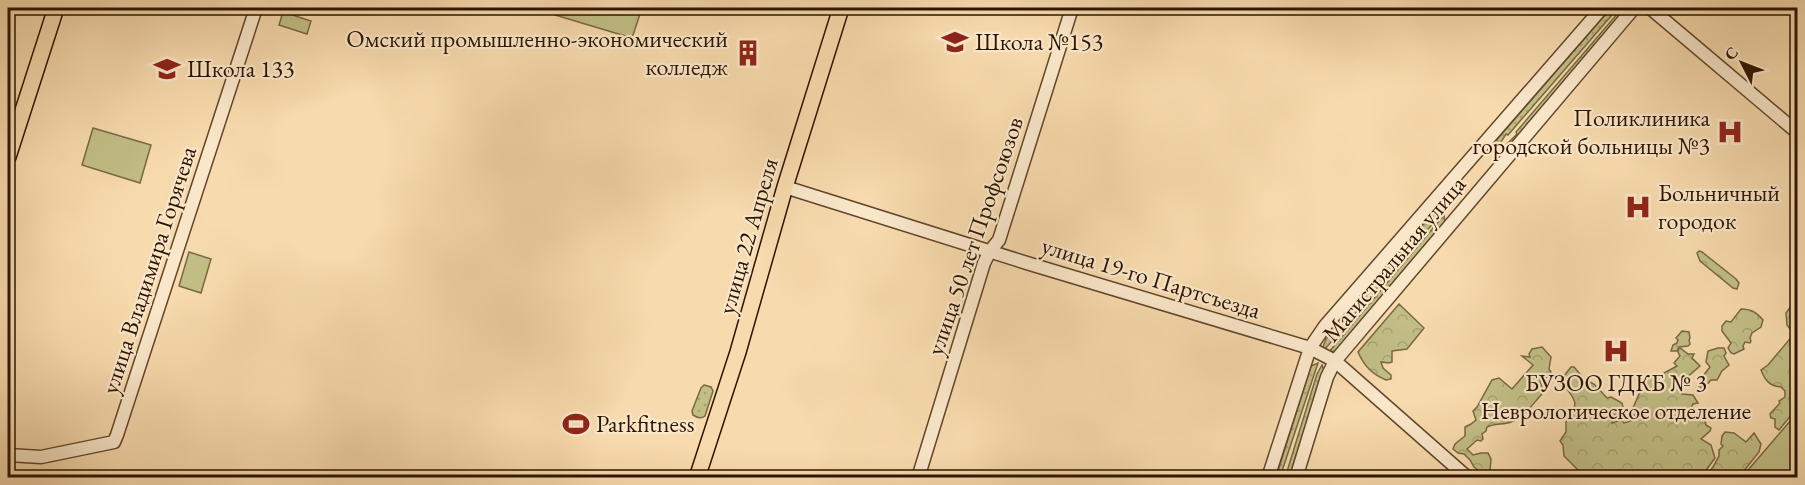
<svg xmlns="http://www.w3.org/2000/svg" width="1805" height="485" font-family="'EB Garamond',serif">
<defs>
<pattern id="grass-dots" width="8" height="8" patternUnits="userSpaceOnUse" patternTransform="scale(1.5)"><rect width="8" height="8" fill="#c2be86"/><path d="M2 2h.1M6 6h.1" fill="none" stroke="#a7a272" stroke-width="1.8" stroke-linecap="round"/></pattern>
<pattern id="forest-crowns" width="20" height="18" patternUnits="userSpaceOnUse" patternTransform="scale(1.5)"><rect width="20" height="18" fill="#c2be86"/><path d="M2 6a3 3 0 1 1 6 0M12 15a3 3 0 1 1 6 0" fill="none" stroke="#a7a272"/></pattern>
</defs>
<rect width="100%" height="100%" fill="#f7daad"/>
<filter id="stains"><feTurbulence type="fractalNoise" baseFrequency=".00333" numOctaves="4"/><feColorMatrix values="0 0 0 0 .2 0 0 0 0 .09 0 0 0 0 .02 0 0 0 .5 -.17"/></filter>
<radialGradient id="worn" r=".72"><stop offset=".6" stop-color="#630" stop-opacity="0"/><stop offset="1" stop-color="#630" stop-opacity=".3"/></radialGradient>
<path fill="url(#grass-dots)" stroke="#786943" stroke-width="1.5" d="M1611,8H1618L1508,135L1506,134L1499,145L1495,142L1507,128Z
M1618,13L1621,16L1506,151L1503,148L1517,134L1516,132Z
M1437,212L1442,213L1325,349L1323,347L1326,339L1433,213Z
M1444,215L1445,222L1335,351L1329,352Z
M1318,363L1280,477H1276L1311,366Z
M1322,365L1324,371L1291,477L1285,478L1317,374Z
M704,385L711,387L713,391L705,416C701,419 698,418 693,415L692,411L701,388Z"/>
<path fill="url(#forest-crowns)" stroke="#786943" stroke-width="1.5" d="M1699,251L1702,252L1736,279L1739,283L1737,289L1733,288L1700,261L1697,253Z
M1797,298V408L1779,430L1775,427V419L1771,418L1770,414L1780,403L1779,401L1785,397V391L1781,387C1769,386 1765,380 1761,370L1768,365L1794,334L1787,325L1786,313Z
M1399,304L1424,328L1407,349L1392,351V362L1389,363L1381,362L1383,368L1391,375V379L1386,380C1372,374 1364,366 1358,352Z
M1741,309C1751,309 1756,312 1763,320L1761,327L1752,333L1750,338L1751,341L1750,343L1745,342L1743,346L1744,349L1734,354L1731,353L1728,348L1731,343L1722,331V326L1726,321L1731,322Z
M1682,331L1689,332L1690,338L1689,340L1690,344L1688,346L1679,347L1688,354H1694L1692,358L1700,366L1684,380L1682,394L1693,395L1698,403L1693,404L1691,408L1705,421L1706,425L1711,428L1710,431L1701,439L1711,445L1715,458L1701,477H1585L1564,456L1563,445L1560,441L1566,432V422C1582,403 1574,397 1560,381L1571,367H1574L1585,380L1594,384L1607,398L1611,397L1622,403L1623,407C1617,409 1613,417 1612,423L1621,420L1624,423L1630,421L1633,415H1641L1640,413L1641,410L1638,411L1633,408L1646,378L1651,374L1660,381L1663,379L1664,373L1677,366L1674,363L1680,356L1678,352L1679,347L1677,351H1671L1673,345L1677,343L1678,340L1676,338Z
M1542,347L1551,357L1549,369L1551,372L1547,377L1540,380L1543,392L1541,395C1533,404 1523,418 1511,422C1503,425 1495,423 1487,427L1486,431L1482,434L1483,439L1481,441L1477,440L1467,449L1473,455L1481,453H1488L1491,459L1490,471L1484,475L1474,467L1470,460L1464,454L1458,453L1453,449L1455,444L1465,436V427L1471,424L1476,420L1473,411L1477,407L1492,380L1499,378L1512,389L1533,365L1522,356L1530,357L1529,354L1532,349Z
M1718,348H1724L1726,353L1724,356L1729,365L1722,371L1717,380H1711L1703,389L1699,386V381L1710,367L1706,362L1708,351Z
M1725,432L1734,433L1746,442L1754,433L1761,444L1759,452L1739,477H1706L1713,467L1719,456V450L1723,446L1721,444L1722,436Z"/>
<path fill="#c2be86" stroke="#786943" stroke-width="1.5" d="M557,8H642L632,38L555,15Z
M283,12L311,21L307,34L279,25Z
M93,128L151,145L140,183L82,165Z
M189,252L211,259L201,293L179,286Z
M1797,413V477H1742Z"/>
<g fill="none" stroke-linecap="round" stroke-linejoin="round">
<g stroke="#60462b" stroke-width="15">
<path id="minor" d="M1650,8L1798,133
M785,187L1030,264L1310,348L1335,361L1468,478
M8,455L41,457L114,442L117,435L256,8
M918,478L984,263L990,251L999,240L1072,8
M1268,478L1310,348L1325,326L1602,8
M1296,478L1327,377L1335,361L1634,8"/>
</g>
<g stroke="#2d1400" stroke-width="18">
<path id="major" d="M8,157L56,8
M697,478L738,352L785,187L841,8"/>
</g>
<use href="#minor" stroke="#fae7ca" stroke-width="12"/>
<use href="#major" stroke="#f7daad" stroke-width="15"/>
</g>
<defs>
<g id="school-bare" transform="scale(2.07)"><path d="M0-5L7-2L0 1L-7-2ZM-4 1L0 2.5L4 1V4Q0 6-4 4Z" fill="#8f2418" stroke="#fae7ca" stroke-width="2.5" paint-order="stroke"/></g>
<g id="building-bare" transform="scale(2.07)"><path d="M-4-6H4V6H1V3H-1V6H-4ZM-2.5-4.3h1.7v1.8h-1.7ZM.8-4.3h1.7v1.8H.8ZM-2.5-1h1.7V.8h-1.7ZM.8-1h1.7V.8H.8Z" fill="#8f2418" stroke="#fae7ca" stroke-width="2.5" paint-order="stroke"/></g>
<g id="hospital-bare" transform="scale(2.07)"><path d="M-5-5h3v3.5h4V-5h3V5h-3V1.5h-4V5h-3Z" fill="#8f2418" stroke="#fae7ca" stroke-width="2.5" paint-order="stroke"/></g>
<g id="stadium-bare" transform="scale(2.07)"><path d="M0-5a6.5 5 0 1 0 0 10a6.5 5 0 1 0 0-10ZM-3.5-1.8h7v3.6h-7Z" fill="#8f2418" stroke="#fae7ca" stroke-width="2.5" paint-order="stroke"/></g>
</defs>
<g fill-rule="evenodd">
<use href="#school-bare" x="955" y="42"/>
<use href="#building-bare" x="748" y="53"/>
<use href="#school-bare" x="167" y="69"/>
<use href="#hospital-bare" x="1730" y="132"/>
<use href="#hospital-bare" x="1638" y="207"/>
<use href="#hospital-bare" x="1616" y="351"/>
<use href="#stadium-bare" x="576" y="424"/>
</g>
<g text-anchor="middle" stroke-width="4.5" stroke-linejoin="round" paint-order="stroke">
<g font-size="24" fill="#2d1400" stroke="#fae7ca" text-anchor="start">
<text x="728" y="47" text-anchor="end">Омский промышленно-экономический<tspan x="728" dy="28">колледж</tspan></text>
<text x="975" y="50">Школа №153</text>
<text x="187" y="77">Школа 133</text>
<text x="1710" y="126" text-anchor="end">Поликлиника<tspan x="1710" dy="28">городской больницы №3</tspan></text>
<text x="1658" y="201">Больничный<tspan x="1658" dy="28">городок</tspan></text>
<text x="1616" y="391" text-anchor="middle">БУЗОО ГДКБ № 3<tspan x="1616" dy="28">Неврологическое отделение</tspan></text>
<text x="596" y="432">Parkfitness</text>
</g>
<g font-size="24" fill="#2d1400" stroke="#fae7ca">
<text transform="translate(748 236) rotate(-74)" y="8">улица 22 Апреля</text>
<text transform="translate(975 236) rotate(-71)" y="8">улица 50 лет Профсоюзов</text>
<text transform="translate(1394 259) rotate(-50)" y="8">Магистральная улица</text>
<text transform="translate(149 270) rotate(-72)" y="8">улица Владимира Горячева</text>
<text transform="translate(1151 278) rotate(17)" y="8">улица 19-го Партсъезда</text>
</g>
</g>
<rect width="1805" height="485" fill="none" stroke="#f7daad" stroke-width="30"/>
<rect x="9" y="9" width="1787" height="467" fill="none" stroke="#2d1400" stroke-width="3"/>
<rect x="15" y="15" width="1775" height="455" fill="none" stroke="#2d1400" stroke-width="1.5"/>
<g transform="translate(1742 63) rotate(312)" stroke="#fae7ca" stroke-width="4.5" paint-order="stroke">
<path d="M0-4.5L10 22L0 15L-10 22Z" fill="#2d1400"/>
<text y="-9" font-size="16" font-weight="bold" text-anchor="middle" fill="#2d1400">С</text>
</g>
<rect width="100%" height="100%" filter="url(#stains)"/>
<rect width="100%" height="100%" fill="url(#worn)"/>
</svg>
